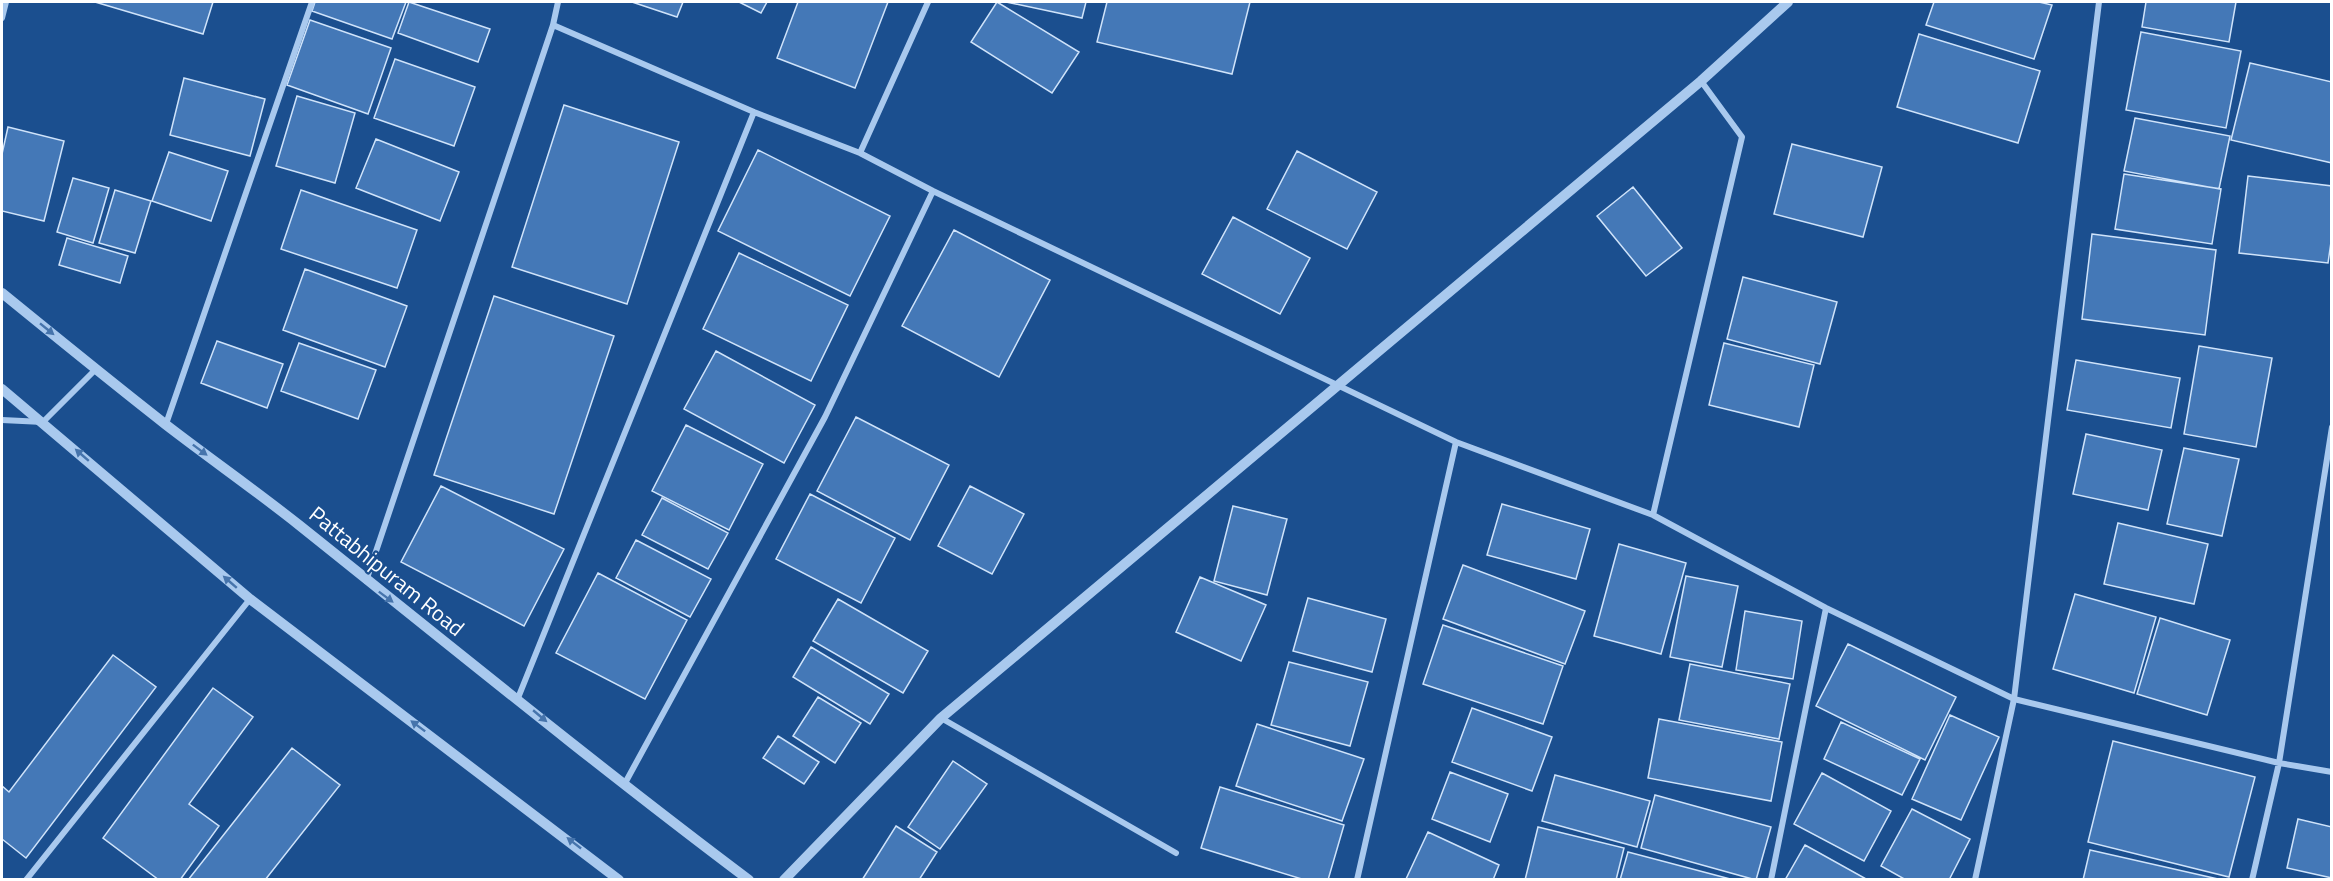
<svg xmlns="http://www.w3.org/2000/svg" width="2333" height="881" font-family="'Titillium Web',sans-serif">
<rect width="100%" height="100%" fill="#1b4f8f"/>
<path fill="#4478b7" stroke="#cfe3fa" stroke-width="1.5" d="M95,2H213L203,34Z
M315,2H406L392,39L312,11Z
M409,2L490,29L478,62L398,33Z
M632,2H683L677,17Z
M739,2H767L761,13Z
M798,2H888L855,88L777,58Z
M997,2L1079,52L1052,93L971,42Z
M1006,2H1086L1082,18Z
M1107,2H1250L1232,74L1097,42Z
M1934,2H2039L2052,5L2034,59L1926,25Z
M2146,2H2236L2229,42L2142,27Z
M310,20L391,48L368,114L287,85Z
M2141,32L2241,51L2226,128L2126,110Z
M1919,34L2040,71L2018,143L1897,107Z
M395,59L475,87L454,146L374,118Z
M2250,63L2332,82V163L2231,140Z
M184,78L265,99L250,156L170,135Z
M297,96L355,113L335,183L276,166Z
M564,105L679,142L627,304L512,267Z
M2135,118L2230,136L2219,189L2124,171Z
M8,127L64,141L44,221L2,211V154Z
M376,139L459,172L440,221L356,188Z
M1792,144L1882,167L1863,237L1774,214Z
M758,150L890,216L850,296L718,231Z
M1297,151L1377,192L1347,249L1267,209Z
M169,152L228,171L211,221L152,201Z
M2124,174L2221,189L2212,244L2115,229Z
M2248,176L2332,186V235L2328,263L2239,253Z
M73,178L109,188L93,243L57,232Z
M1633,187L1682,248L1646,276L1597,216Z
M115,190L151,201L135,253L99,243Z
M301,190L417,230L397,288L281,249Z
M1233,217L1310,258L1280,314L1202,274Z
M954,230L1050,280L999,377L902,326Z
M2092,234L2216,250L2205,335L2082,319Z
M67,238L128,256L120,283L59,265Z
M739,253L848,305L811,381L703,329Z
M305,269L407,306L385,367L283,330Z
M1743,277L1837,302L1820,364L1727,339Z
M494,296L614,336L554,514L434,475Z
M217,341L283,364L267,408L201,383Z
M299,343L376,370L358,419L281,391Z
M1724,343L1814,365L1799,427L1709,405Z
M2199,346L2272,358L2256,447L2184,434Z
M716,351L815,405L784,463L684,409Z
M2076,360L2180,378L2171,428L2067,410Z
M856,417L949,465L910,540L817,491Z
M686,425L763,464L729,530L652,491Z
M2086,434L2162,450L2148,510L2073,494Z
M2184,448L2239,459L2222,536L2167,524Z
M441,486L564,549L524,626L401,562Z
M970,486L1024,514L992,574L938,546Z
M810,494L895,538L861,603L776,559Z
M662,498L728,533L708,569L642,535Z
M1502,504L1590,529L1576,579L1487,555Z
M1233,506L1287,519L1267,595L1214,581Z
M2118,523L2208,544L2194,604L2104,584Z
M636,540L711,579L690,617L616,578Z
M1619,544L1686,563L1661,654L1594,636Z
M1463,565L1585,611L1565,664L1443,619Z
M598,573L687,620L645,699L556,653Z
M1686,576L1738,586L1722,667L1670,657Z
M1200,577L1266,605L1241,661L1176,632Z
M2075,594L2156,617L2134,693L2053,669Z
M1308,598L1386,619L1372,672L1293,651Z
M838,599L928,651L903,693L813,641Z
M1745,611L1802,621L1793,679L1736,670Z
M2160,618L2230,640L2207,715L2137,694Z
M1443,625L1563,666L1543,724L1423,684Z
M1848,644L1956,697L1925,760L1816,706Z
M811,647L889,694L870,724L793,677Z
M113,655L156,687L26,858L2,839V786L9,792Z
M1289,662L1368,682L1350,746L1271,725Z
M1690,664L1790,684L1779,739L1679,720Z
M213,688L253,717L189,804L219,826L180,880H159L103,838Z
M818,697L861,723L835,763L793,736Z
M1472,708L1552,737L1532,791L1452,762Z
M1950,715L1999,737L1961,820L1912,799Z
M1659,719L1782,742L1771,801L1648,778Z
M1841,722L1920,759L1902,795L1824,759Z
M1257,724L1364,759L1342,821L1236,786Z
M778,736L819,762L804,784L763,758Z
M2113,741L2255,777L2229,877L2088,842Z
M292,748L340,785L265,880H188Z
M953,761L987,784L940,849L908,827Z
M1450,772L1508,794L1490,842L1432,819Z
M1822,773L1891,811L1864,861L1794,824Z
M1555,775L1650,801L1637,847L1542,821Z
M1220,787L1344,825L1328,880H1305L1201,848Z
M1655,795L1771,827L1756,880L1641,848Z
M1912,809L1970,839L1949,880H1906L1881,866Z
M2298,819L2332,827V878L2287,868Z
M896,826L937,852L919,880H862Z
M1538,827L1624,848L1616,880H1525Z
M1428,832L1499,865L1493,880L1406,879Z
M1805,845L1868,880H1785Z
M2090,850L2218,879L2083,880Z
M1628,852L1734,880H1620Z"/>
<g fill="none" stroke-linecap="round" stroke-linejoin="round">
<path stroke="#a9c9ee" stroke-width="6" d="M2,18L6,2
M553,25L754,112L860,153L933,191L1456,442L1653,515L1826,608L2014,699L2279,763L2332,772
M860,153L928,2
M2,420L43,422L96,369
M166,424L312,2
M1653,515L1742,137L1701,81
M366,581L553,25L558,2
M518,698L754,112
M941,718L1176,853
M624,785L825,417L933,191
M26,880L250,599
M1357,880L1456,442
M1771,880L1826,608
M1975,880L2014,699L2099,2
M2252,880L2279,763L2332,427"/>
<path stroke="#a9c9ee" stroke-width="10" d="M2,293C56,337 110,381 165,424C209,458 255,490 299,525C448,644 596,765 749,880
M2,389L250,599L619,880
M784,880L941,718L1701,81L1788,2"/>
</g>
<defs><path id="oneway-solid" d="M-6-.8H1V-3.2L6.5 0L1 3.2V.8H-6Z" transform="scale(1.5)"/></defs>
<g fill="#4674ac">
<use href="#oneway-solid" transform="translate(47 329) rotate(39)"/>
<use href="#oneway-solid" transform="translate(200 450) rotate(37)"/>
<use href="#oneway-solid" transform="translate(82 455) rotate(-139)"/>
<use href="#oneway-solid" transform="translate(230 582) rotate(-139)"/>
<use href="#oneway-solid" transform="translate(386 597) rotate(37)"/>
<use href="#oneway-solid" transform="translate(540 716) rotate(40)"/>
<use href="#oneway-solid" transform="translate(418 726) rotate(-143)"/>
<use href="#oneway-solid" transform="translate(574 843) rotate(-142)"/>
</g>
<g text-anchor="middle" stroke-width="4.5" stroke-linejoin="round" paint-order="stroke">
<g font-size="22" fill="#fff" stroke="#1b4f8f">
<text transform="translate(387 571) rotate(39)" y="8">Pattabhipuram Road</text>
</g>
</g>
<rect width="2333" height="881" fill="none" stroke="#ffffff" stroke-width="6"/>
</svg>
